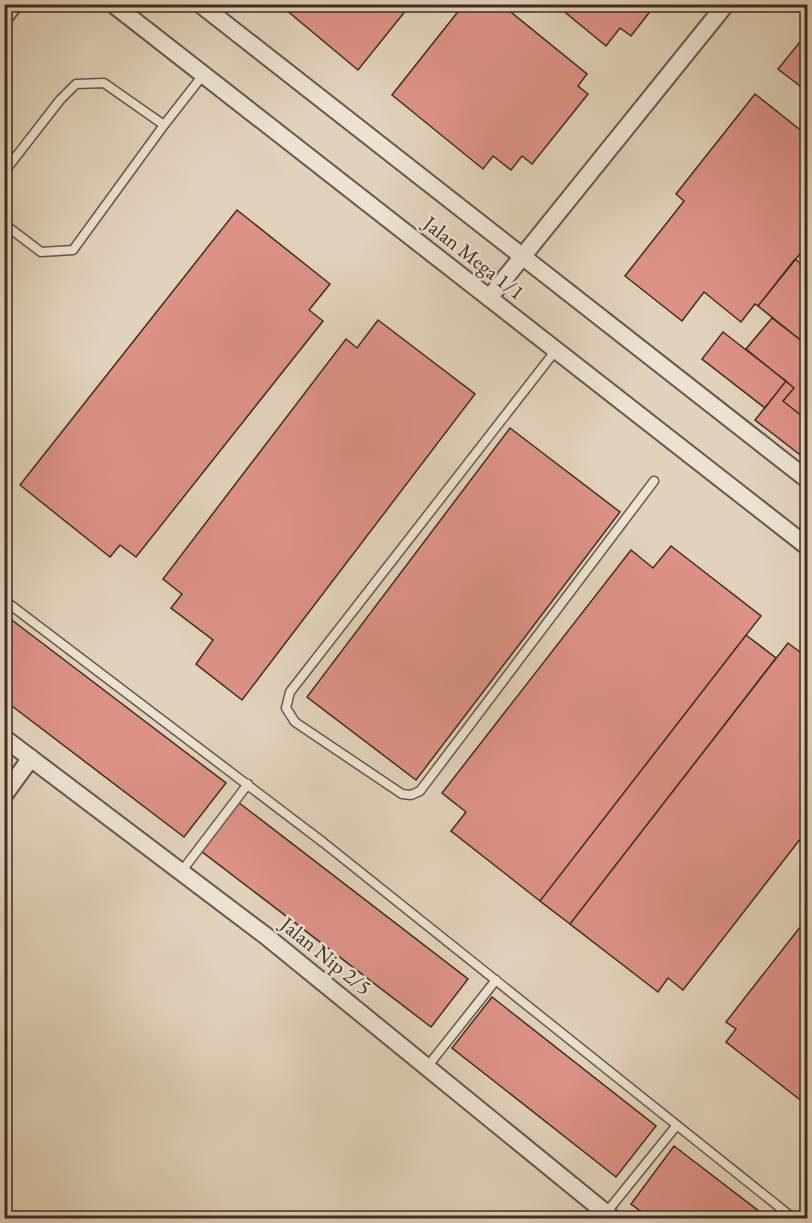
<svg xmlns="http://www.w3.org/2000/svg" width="812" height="1223" font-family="'EB Garamond',serif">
<rect width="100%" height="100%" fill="#e2d2bb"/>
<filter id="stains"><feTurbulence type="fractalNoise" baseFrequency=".00333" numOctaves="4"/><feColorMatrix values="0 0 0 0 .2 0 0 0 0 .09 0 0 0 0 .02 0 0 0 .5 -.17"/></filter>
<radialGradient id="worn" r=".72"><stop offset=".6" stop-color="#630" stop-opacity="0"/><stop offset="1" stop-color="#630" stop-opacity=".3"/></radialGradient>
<path fill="#dd9288" stroke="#3f2c23" stroke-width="1.5" d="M279,4H411L358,70Z
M464,4H501L587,74L578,86L588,94L532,164L522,156L511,170L493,156L483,169L392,95Z
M555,4H656L631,36L620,28L606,46Z
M808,32V92L778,69Z
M755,94L808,136V244L758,306L755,304L741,322L704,292L682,321L625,276L684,201L676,194Z
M237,210L330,284L309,310L323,321L136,557L120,545L110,557L20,485Z
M795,259L808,269V346L758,306Z
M772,318L808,346V421L783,401L794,388L746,349Z
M378,320L475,394L242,700L196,664L213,640L171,608L182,594L163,579L346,339L357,348Z
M723,332L786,381L765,408L702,359Z
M786,381L794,388L783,401L808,421V461L755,420Z
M510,428L620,512L416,780L307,697Z
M671,546L761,616L540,901L451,831L466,812L442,793L631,550L653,568Z
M4,614L226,783L184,837L4,700Z
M746,635L776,658L570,924L540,901Z
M788,643L808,658V829L683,990L668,978L658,992L570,924Z
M238,802L468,979L431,1027L201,851Z
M808,917V1106L726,1042L736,1029L726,1022Z
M492,997L656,1126L616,1177L452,1048Z
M674,1146L768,1218H650L631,1204Z"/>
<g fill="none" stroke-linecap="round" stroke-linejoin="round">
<g stroke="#685649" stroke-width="11">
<path id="lane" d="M164,125L203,75
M4,172L60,100L76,84L104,83L164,125L73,250L41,252L4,224
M556,350L290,692L286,708L295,722L402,794L411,795L420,791L654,481
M4,600L324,843L793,1218
M181,872L248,784
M427,1067L496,980
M606,1213L677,1125"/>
</g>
<g stroke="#685649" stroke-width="20">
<path id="street" d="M113,4L808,547
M200,4L808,480
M4,17L14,4
M489,298L726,4
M4,738L266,936L612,1218
M4,795L31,758"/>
</g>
<use href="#lane" stroke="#ece2d3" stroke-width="8"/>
<use href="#street" stroke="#ece2d3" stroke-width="16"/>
</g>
<g text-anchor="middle" stroke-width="5" stroke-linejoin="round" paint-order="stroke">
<g font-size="21" fill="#3f2c23" stroke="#ece2d3">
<text transform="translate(474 258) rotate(38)" y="7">Jalan Mega 1/1</text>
<text transform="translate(326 956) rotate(39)" y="7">Jalan Nip 2/5</text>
</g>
</g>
<rect width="812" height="1223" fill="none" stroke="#e2d2bb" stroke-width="24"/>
<rect x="6" y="6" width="800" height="1211" fill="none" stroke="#3f2c23" stroke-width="3"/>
<rect x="12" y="12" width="788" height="1199" fill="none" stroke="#3f2c23" stroke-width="1.5"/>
<rect width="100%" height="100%" filter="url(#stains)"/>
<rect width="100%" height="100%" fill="url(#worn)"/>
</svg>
